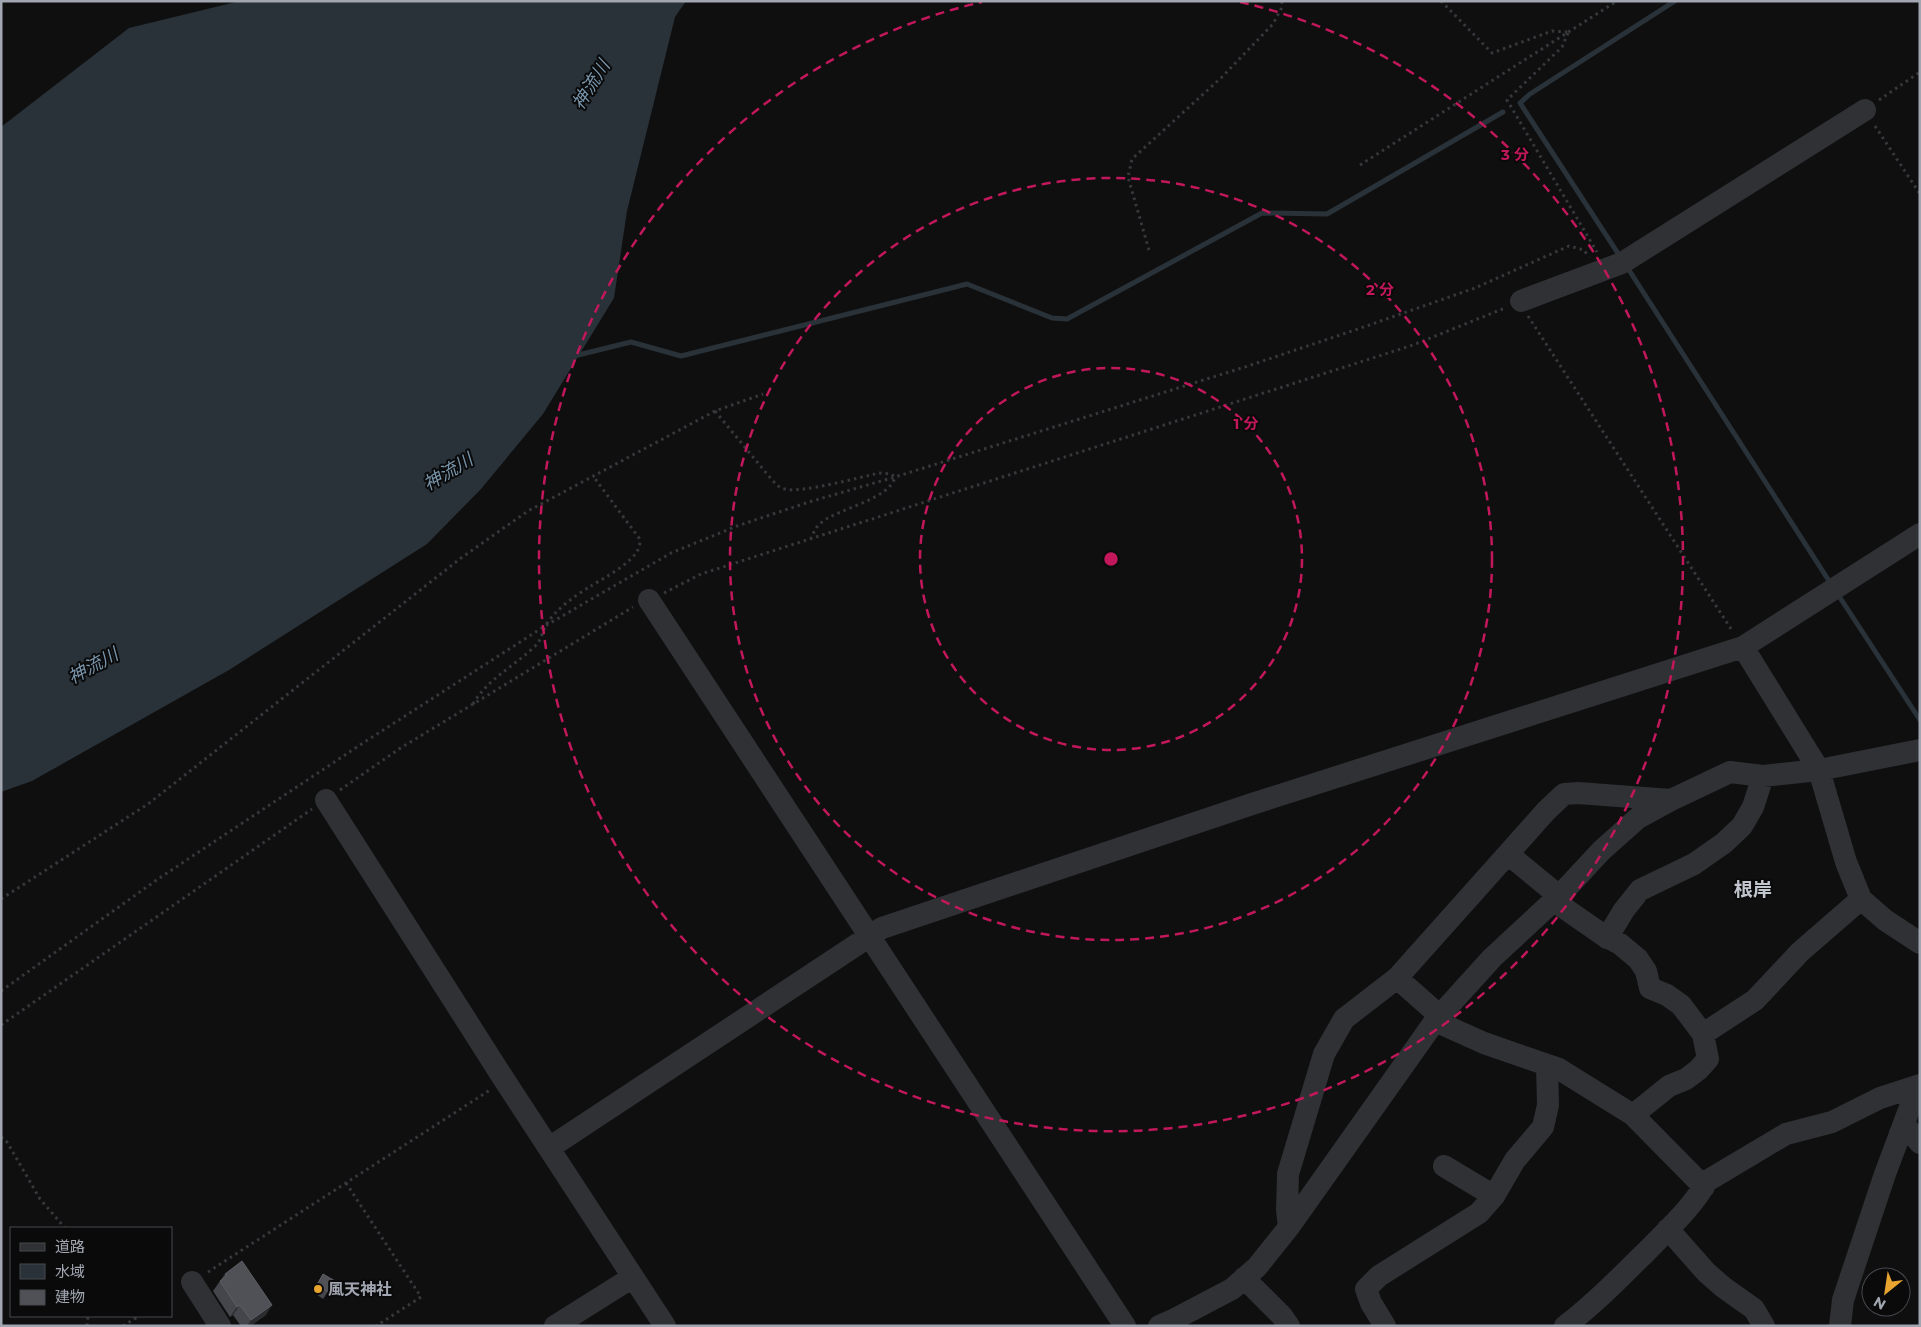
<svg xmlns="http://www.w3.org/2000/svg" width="1921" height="1327" font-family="Montserrat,'Noto Sans JP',sans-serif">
<rect width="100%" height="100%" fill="#0f0f10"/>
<path fill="#293238" d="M240,1H686L675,17L627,211L614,298L543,414L481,489L427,544L229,670L32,781L1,792V127L129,28Z"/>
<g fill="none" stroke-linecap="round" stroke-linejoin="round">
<path stroke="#293238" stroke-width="5" d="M1621,258L1520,103L1530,94L1675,1
M1627,267L1831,584
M574,356L631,342L681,356L967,284L1052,318L1067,319L1262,213L1327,214L1503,112
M1837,593L1920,720"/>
<path stroke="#36383c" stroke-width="3" stroke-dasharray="2.5 4" stroke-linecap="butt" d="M1441,1L1492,53L1552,31L1568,32
M1568,33L1562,47L1507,100L1597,252
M1879,100L1920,72
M1875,126L1920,194
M1360,165L1617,1
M1149,250L1128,177L1132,159L1222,77L1273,24L1281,9L1282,1
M1528,316L1733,632
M715,411L772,480C776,484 779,488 785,489C798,494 861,477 879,473L891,474L895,477C890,499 838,509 822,522C816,526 814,532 811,538
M664,593L701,574L1413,345L1505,308
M473,704C487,680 511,668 532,649C542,640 540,638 545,627C553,611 576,595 591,586C605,577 646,557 639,538L593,476
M340,790L399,749L633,607
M1,899L148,804L461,558L528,511L715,411L763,394
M1,991L158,879L360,745L545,626L671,553L737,526L809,502L895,477L1248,366L1355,330L1475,288L1569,246L1584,250L1589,257
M1,1025L312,809
M1,1137L7,1142L40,1199L65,1228
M346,1183L421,1297L376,1326
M208,1272L490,1090
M87,1326L88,1316
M123,1326L139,1316"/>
<path stroke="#303135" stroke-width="22" d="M1521,301L1622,263L1865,110
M649,600L1125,1326
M1743,647L1819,770L1846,862L1861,899L1885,920L1920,943
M326,800L505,1081L665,1326
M1508,854L1559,896
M1554,901L1603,935L1620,944L1638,959L1646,971L1650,988L1667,995L1681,1005L1703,1034L1708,1059L1698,1070L1686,1079L1669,1086L1633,1115
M1607,938L1624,910L1640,890L1694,864L1724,843L1742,826L1753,807L1763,776
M1397,978L1440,1016
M1435,1021L1484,1043L1559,1069L1633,1115L1704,1187
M1703,1034L1755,1000L1800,952L1861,899
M1900,1133L1910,1131L1920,1143
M549,1148L882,928L1252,804L1743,647L1920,534
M1444,1166L1494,1196
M1289,1227L1287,1210L1288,1174L1324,1054L1344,1019L1397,978L1546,811L1564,794L1578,793L1671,800
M1668,1229L1706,1272L1723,1287L1754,1309L1764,1326
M1244,1278L1282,1316L1289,1326
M192,1282L220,1326
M555,1326L633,1277
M1159,1326L1175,1319L1232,1289L1257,1267L1289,1227L1435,1021L1492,958L1562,893L1602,850L1638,818L1671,800L1730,772L1763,776L1819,770L1920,750
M1385,1326L1371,1303L1366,1289L1379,1276L1479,1213L1494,1196L1515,1160L1543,1127L1548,1105L1547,1065
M1565,1326C1595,1304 1620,1277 1647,1251C1668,1229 1692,1208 1707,1181L1786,1134L1832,1122L1880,1098L1920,1085
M1840,1326L1843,1300L1885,1174L1916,1091L1920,1087"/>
</g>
<path fill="#45464b" d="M225,1274L266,1315L250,1326H241L233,1315L230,1317L213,1291Z
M323,1274L335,1281L323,1299L312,1291Z"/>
<path fill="#2b2c2f" d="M240,1305L233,1315L230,1317L237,1307Z
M272,1305L266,1315L250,1326H247L251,1320Z"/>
<path fill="#4f5156" stroke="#5c5e64" d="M242,1261L272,1305L251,1320L240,1305L237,1307L220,1281L227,1276L225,1274Z
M323,1274L335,1281L328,1292L317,1285Z"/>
<g fill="none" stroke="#c2185b" stroke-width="2.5" stroke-dasharray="9 6">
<circle cx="1111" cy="559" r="191"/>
<circle cx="1111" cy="559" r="381"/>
<path d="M1240 2A572 572 0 1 1 982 2"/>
</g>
<circle fill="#e7a530" stroke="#0a0a0b" stroke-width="2" cx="318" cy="1289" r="5"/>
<g text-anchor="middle" stroke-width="4" stroke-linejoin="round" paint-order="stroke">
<g font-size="16" font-weight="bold" fill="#a1a6b1" stroke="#0a0a0b" text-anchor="start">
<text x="328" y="1295">風天神社</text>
</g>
<g font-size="18" font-style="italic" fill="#7895ab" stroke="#0a0a0b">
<text transform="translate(591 85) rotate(-58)" y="6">神流川</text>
<text transform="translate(448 472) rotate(-31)" y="6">神流川</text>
<text transform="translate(93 666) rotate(-29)" y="6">神流川</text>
</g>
<g font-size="19" font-weight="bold" fill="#c1c5cd" stroke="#0a0a0b">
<text x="1753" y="896">根岸</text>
</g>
</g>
<circle cx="1111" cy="559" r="8" fill="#c2185b" stroke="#0a0a0b" stroke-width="2.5"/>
<g font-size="15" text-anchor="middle" font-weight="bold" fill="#c2185b" stroke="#0a0a0b" stroke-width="4" stroke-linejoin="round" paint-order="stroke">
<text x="1515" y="160">3 分</text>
<text x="1380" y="295">2 分</text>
<text x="1246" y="429">1 分</text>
</g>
<rect width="1921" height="1327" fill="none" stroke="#a1a6b1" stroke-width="5"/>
<rect x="10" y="1227" width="162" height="90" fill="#0a0a0b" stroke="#46484d"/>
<rect x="20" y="1243" width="25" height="8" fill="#303135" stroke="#46484d"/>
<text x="55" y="1252" font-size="15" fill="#a1a6b1">道路</text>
<rect x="20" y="1264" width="25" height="15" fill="#293238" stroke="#46484d"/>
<text x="55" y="1277" font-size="15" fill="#a1a6b1">水域</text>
<rect x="20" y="1290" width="25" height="15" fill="#4f5156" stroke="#46484d"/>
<text x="55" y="1302" font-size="15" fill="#a1a6b1">建物</text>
<g transform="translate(1886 1292) rotate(210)"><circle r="24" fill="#0a0a0b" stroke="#46484d"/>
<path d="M0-4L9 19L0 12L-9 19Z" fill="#e7a530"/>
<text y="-8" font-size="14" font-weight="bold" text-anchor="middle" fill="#a1a6b1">N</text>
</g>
</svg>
